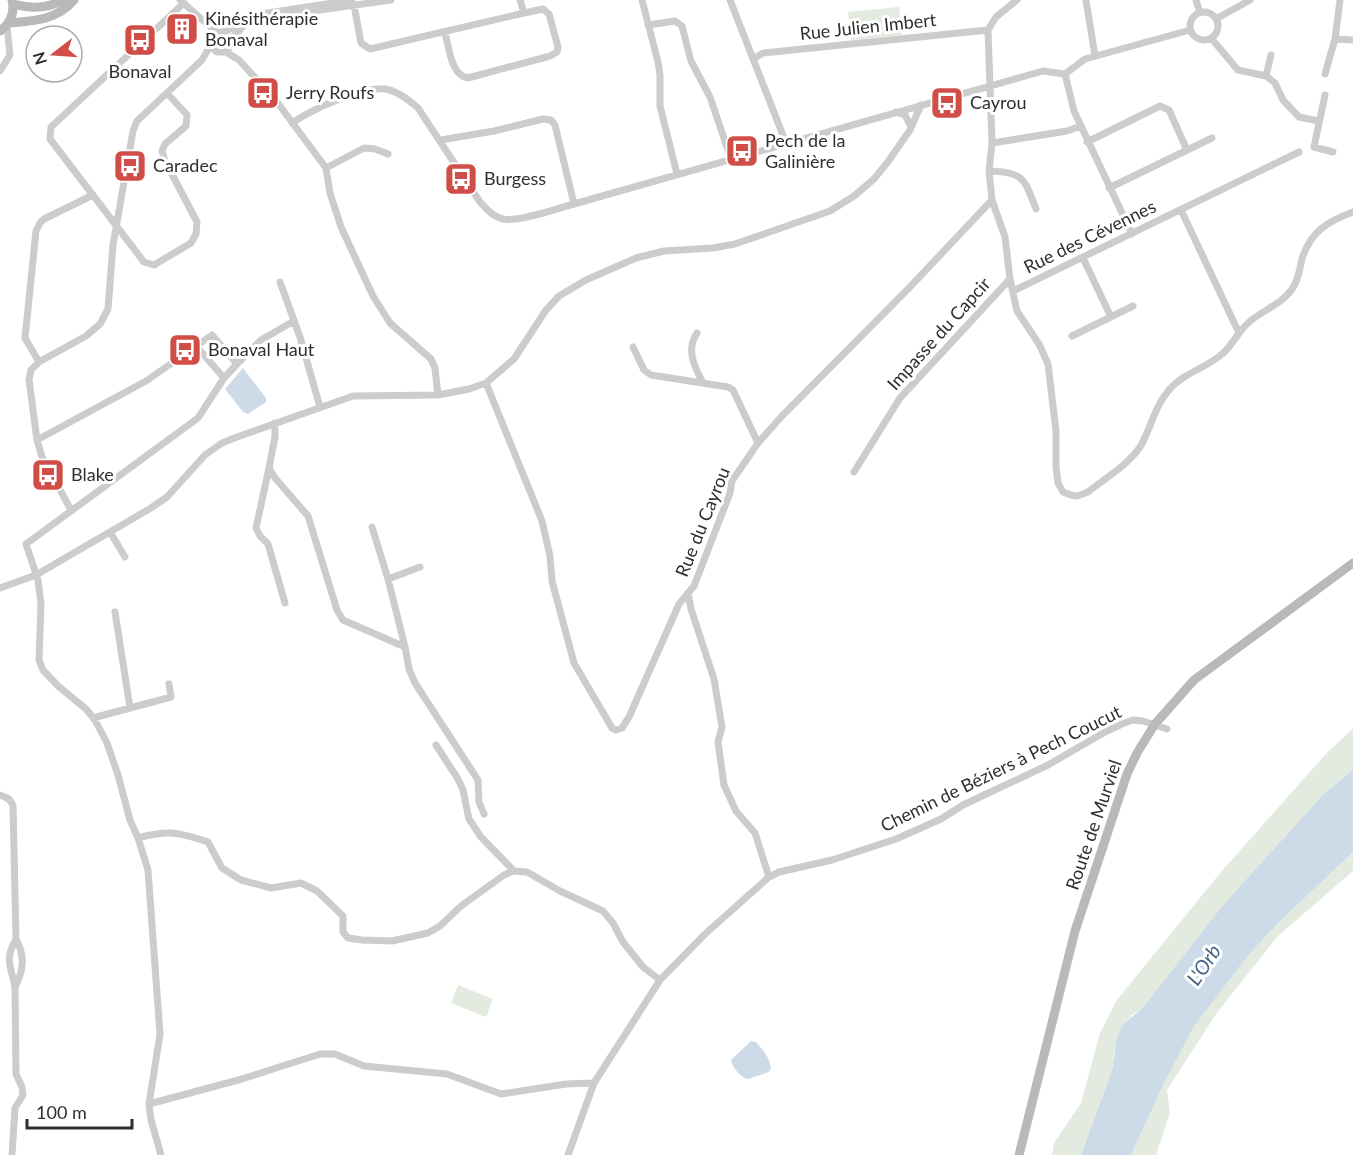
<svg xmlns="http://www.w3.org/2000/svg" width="1353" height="1155" font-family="Lato,sans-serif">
<rect width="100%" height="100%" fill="#fff"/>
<path fill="#e3eadf" d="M899,7L902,35L851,40L848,12Z
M1353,728V769C1327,790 1305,816 1282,840C1233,894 1189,950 1144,1006L1131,1016L1114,1053L1112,1070L1081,1155H1052L1054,1143L1081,1103L1100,1033L1116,1001L1221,872L1324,756Z
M1353,852V871L1278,936L1216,1014L1167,1090L1170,1113L1156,1155H1131L1165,1081L1193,1026L1246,958L1275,926Z
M458,985L493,999L486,1017L451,1003Z"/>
<path fill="#cddae8" d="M243,368L266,398V402L248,414L243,412L225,389Z
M1353,769V852L1275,926L1246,958L1194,1026L1165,1081L1131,1155H1081L1112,1070L1117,1038L1122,1026L1144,1006L1222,907L1252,873L1322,796Z
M751,1041L756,1042C763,1050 770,1057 771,1069L769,1072L748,1079C741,1078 732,1067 731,1060Z"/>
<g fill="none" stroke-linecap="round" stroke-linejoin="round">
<path stroke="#ccc" stroke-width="7" d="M180,0L216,32
M642,0L658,62L660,75V106L677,174
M730,0L786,143
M1086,0L1095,56
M1196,0L1200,13
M354,5L361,43L370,49L524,13L520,0
M1190 26a14 14 0 1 1 28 0a14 14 0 1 1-28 0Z
M1216,19L1250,0
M648,25L675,21L682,26L691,61L710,97L731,159
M988,30L996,17L1017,0
M445,33C449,47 451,76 468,78L550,56L557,52L558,47L549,14L543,9L524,13
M1211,38L1238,70L1266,76L1275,83L1283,100L1299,117L1319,121
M231,39L247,22L255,19L391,0
M1335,39L1353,40
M210,46L217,52H226L231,45L230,37
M226,52L239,60L277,102L326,168L330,193L341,227L373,296L390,323L431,359L435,368L438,395
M753,59L763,53L988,30
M0,71L10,55L7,26
M1065,74L1074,111L1081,126L1132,234
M1325,74L1335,39L1340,0
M1266,76L1271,55
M167,93L187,115L186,126L165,144L162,151L165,161L197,222L196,234L191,243L154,265L144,262L50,139L51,127L184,3
M1325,95L1314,147L1333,152
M896,112L905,115L911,127
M292,123C313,109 360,87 385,89C398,91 409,100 418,108L480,202C487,209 493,217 503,219C517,223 559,208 574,204L1043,71L1065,74L1085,59L1190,30
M441,140L494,131L543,119L551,120L555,125L574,204
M1087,142L1160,106L1169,110L1187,150
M992,143L1067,131L1081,126
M326,168L364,148L375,149L388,154
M989,171C1025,172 1024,179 1036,209
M1109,188L1212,138
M992,200L1005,237L1010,279L1017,311L1039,344L1048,364L1056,431V467L1058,483L1063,492L1071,495L1077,496L1088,492C1104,479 1128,465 1140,447C1151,429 1154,407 1169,390C1183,373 1205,369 1222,354C1232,346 1238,332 1248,323C1261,311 1282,304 1292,289C1299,280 1299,270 1302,259C1310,232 1328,221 1353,212
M1181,210L1239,333
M1083,258L1111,317
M280,282L300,337L320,407
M1013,291L1299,152
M697,333C686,349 694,366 702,381
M1072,336L1133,306
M197,347L224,378
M633,347L644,370L651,375L728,387L733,390L758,443
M39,362L25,338L36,231L40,223L44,219L93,195
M486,383L542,521L550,556L552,581L574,663L612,728L616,730L622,728L629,717L679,604L694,586L730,493L732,481L758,443L782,416L909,288L992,200L989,171L992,143L988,30
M275,423V437L269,468L275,478L308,516L337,610L343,620L405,647L409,669L415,683L478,780L479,802L484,814
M37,440L146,381L212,335L237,364
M269,468L256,528L260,536L268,544L285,603
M854,472L900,398L1010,279
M71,510L42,457L37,440L29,380L31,370L39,362L86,336L100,324L108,309L113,245L133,131L137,121L202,60L210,46L211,37L216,32H223L234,27L248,16L352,0
M372,527L388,579L405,647
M110,532L125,557
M388,579L420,567
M0,588L36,575L151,508L167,497L205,455L222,443L237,437L353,396L438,395L469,389L486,383L514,359L546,310L559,296L586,280L636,258L664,251L713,248L735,244L830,211L854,196L874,179L887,163L910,130L921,105
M688,593L691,609L714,679L722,727L718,742L724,785L736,811L755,833L769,877
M115,612L130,708
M93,718L171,697L169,684
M436,745L458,779L463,790L469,819L481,837L514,871
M0,795L9,799L13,805L16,939C25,956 24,970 15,987L16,1074L22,1087L23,1095L15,1108L12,1155
M138,838C168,830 179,832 208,842L222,868L241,880L271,888L301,883L317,891L343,916V932L348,938L362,940L392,941L428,933L440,926L461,906L504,875L514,871L527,872L560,891L603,911L613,923L623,942L643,967L660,980
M15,987C11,966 4,960 16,939
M149,1104L242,1079L320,1054H335L364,1066L447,1074L501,1094L566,1084L594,1083
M161,1155L151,1120L149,1104L160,1034L148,870L138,838L130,820L118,775L107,743L95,720L86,709L58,686L43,670L39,660L41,604L38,580L26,544L198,418L224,378L237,364L261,340L294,321
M568,1155L594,1083L660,980L705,934L769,877L779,872L832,860L896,839L941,819L963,805L1048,765L1105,732L1122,724L1133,720L1143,721L1167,729"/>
<path stroke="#b9b9b9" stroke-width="9" d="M13,4C31,9 47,9 63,0
M9,23C34,21 57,20 74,0
M0,31C11,23 15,13 12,0
M1019,1155L1075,931L1127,774L1137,753L1155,724L1194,680L1353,563"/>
</g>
<defs>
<g id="building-square" transform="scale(1.725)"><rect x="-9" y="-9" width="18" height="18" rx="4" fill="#d04e47" stroke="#fff"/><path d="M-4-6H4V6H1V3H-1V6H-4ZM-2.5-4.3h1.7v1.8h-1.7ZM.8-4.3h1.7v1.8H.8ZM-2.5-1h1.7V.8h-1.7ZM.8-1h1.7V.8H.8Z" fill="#fff"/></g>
<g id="bus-square" transform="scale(1.725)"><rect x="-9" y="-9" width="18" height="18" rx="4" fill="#d04e47" stroke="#fff"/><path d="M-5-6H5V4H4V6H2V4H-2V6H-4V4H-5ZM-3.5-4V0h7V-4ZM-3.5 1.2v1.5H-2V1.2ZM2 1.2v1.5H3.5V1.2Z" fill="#fff"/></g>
</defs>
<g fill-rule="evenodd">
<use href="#building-square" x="182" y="29"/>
<use href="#bus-square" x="140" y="40"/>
<use href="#bus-square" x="263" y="93"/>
<use href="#bus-square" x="947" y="103"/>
<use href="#bus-square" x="742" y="151"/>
<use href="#bus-square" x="130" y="166"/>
<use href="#bus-square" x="461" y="179"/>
<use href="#bus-square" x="185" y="350"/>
<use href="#bus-square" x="48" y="475"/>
</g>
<g text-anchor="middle" stroke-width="6" stroke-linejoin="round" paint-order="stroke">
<g font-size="18" fill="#2f2f2f" stroke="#fff" text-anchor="start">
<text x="205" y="25">Kinésithérapie<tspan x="205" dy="21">Bonaval</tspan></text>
<text x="140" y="78" text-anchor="middle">Bonaval</text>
<text x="286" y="99">Jerry Roufs</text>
<text x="970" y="109">Cayrou</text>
<text x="765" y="147">Pech de la<tspan x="765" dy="21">Galinière</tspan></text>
<text x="153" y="172">Caradec</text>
<text x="484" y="185">Burgess</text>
<text x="208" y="356">Bonaval Haut</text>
<text x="71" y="481">Blake</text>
</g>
<g font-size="18" fill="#2f2f2f" stroke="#fff">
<text transform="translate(868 27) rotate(-6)" y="6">Rue Julien Imbert</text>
<text transform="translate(1090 237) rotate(-26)" y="6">Rue des Cévennes</text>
<text transform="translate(939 334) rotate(-48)" y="6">Impasse du Capcir</text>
<text transform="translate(703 522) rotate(-68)" y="6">Rue du Cayrou</text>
<text transform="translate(1001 769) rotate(-26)" y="6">Chemin de Béziers à Pech Coucut</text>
<text transform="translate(1094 825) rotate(-71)" y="6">Route de Murviel</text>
</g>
<g font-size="20" font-style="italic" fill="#466687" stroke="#fff">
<text transform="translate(1204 965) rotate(-56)" y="7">L'Orb</text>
</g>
</g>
<g transform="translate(54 54) rotate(253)"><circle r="28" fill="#ffffff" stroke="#acacac" stroke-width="1.5"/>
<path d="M0-4.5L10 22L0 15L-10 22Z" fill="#d04e47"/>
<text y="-9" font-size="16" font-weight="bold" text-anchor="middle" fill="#2f2f2f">N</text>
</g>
<path d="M27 1119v9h105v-9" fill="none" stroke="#2f2f2f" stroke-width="3"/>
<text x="36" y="1119" font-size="18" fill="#2f2f2f" stroke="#ffffff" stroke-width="4.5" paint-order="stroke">100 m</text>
</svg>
